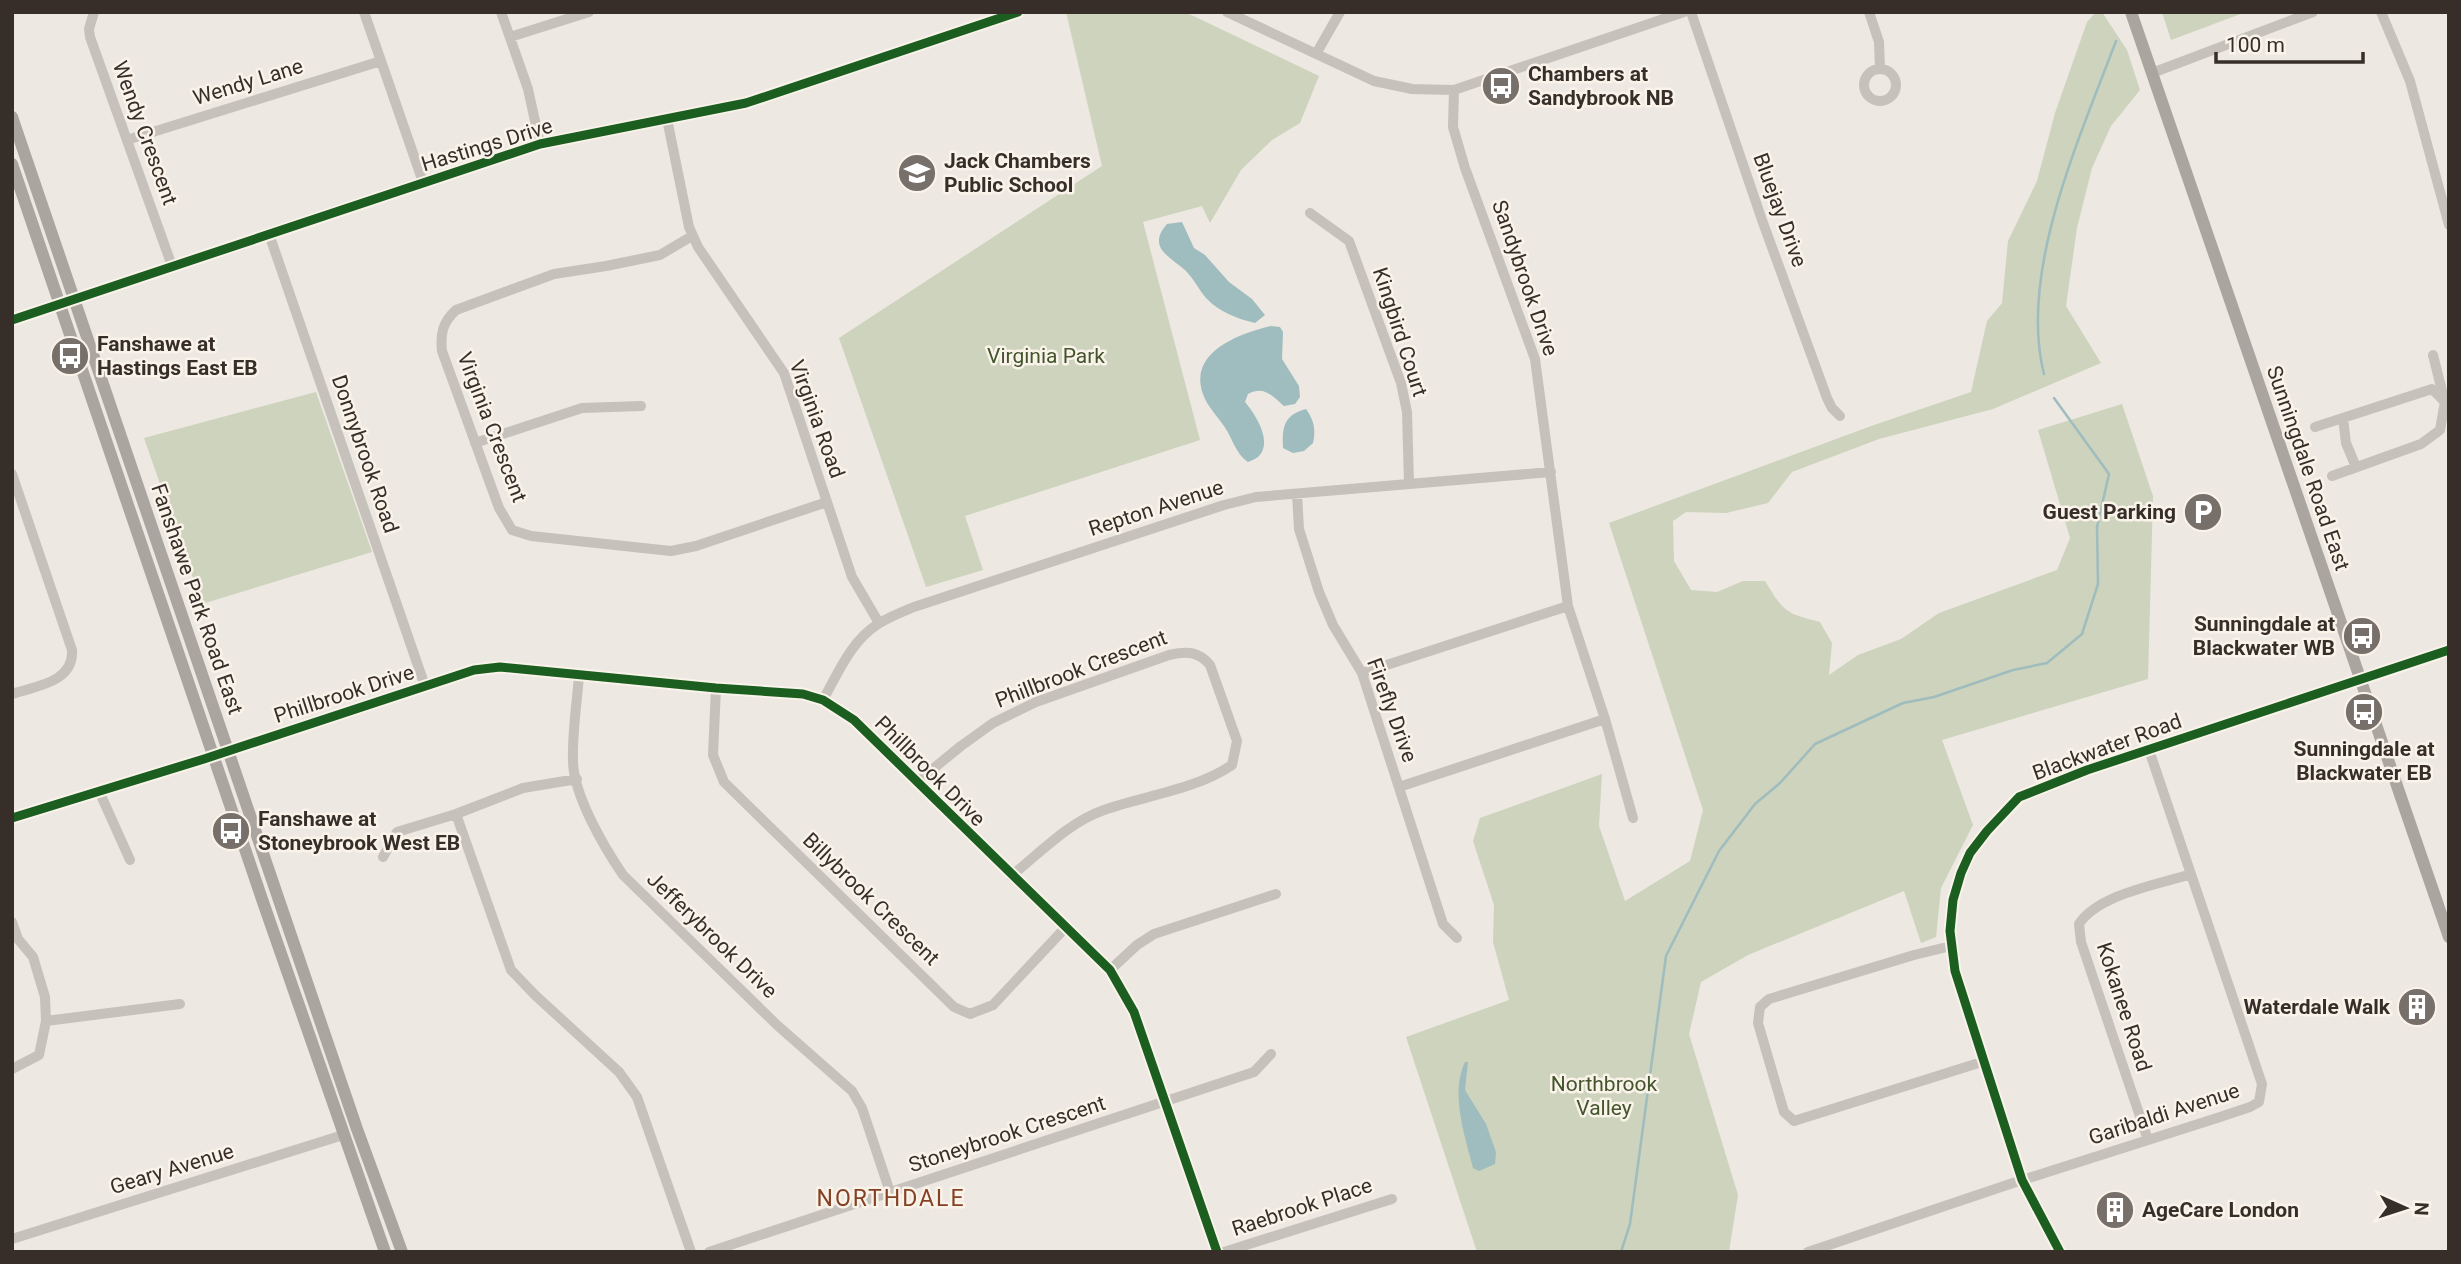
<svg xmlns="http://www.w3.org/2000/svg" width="2461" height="1264" font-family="Roboto,sans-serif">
<rect width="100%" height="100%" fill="#ede8e2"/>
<path fill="#cdd3bc" d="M1066,12H1185L1319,76L1300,123L1272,140L1241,170L1210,223L1202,206L1143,222L1200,440L965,516L983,570L926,587L839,338L1102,166Z
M2096,12H2102L2127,50L2140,90L2111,126L2092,168L2077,228L2066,306L2101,363L1993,409L1879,439L1792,472L1768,503L1726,513L1686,512L1673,521L1674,561L1691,590L1717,592L1743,581H1765C1784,612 1785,613 1820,622L1832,643L1829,675L1858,655L1901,639L1939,613L2057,570L2070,538L2038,430L2122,404L2153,496L2148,679L1942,740L1973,825L1941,888L1936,937L1921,943L1904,891L1748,955L1701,982L1689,1034L1738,1195L1729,1252H1477L1406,1037L1509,1000L1493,942L1494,905L1473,841L1480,818L1602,774L1599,826L1625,901L1690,861L1703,810L1609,523L1874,425L1971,392L1987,321L2002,303L2008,241L2037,181L2055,113L2087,22Z
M2162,12H2246L2171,40Z
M316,392L372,552L202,604L144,438Z"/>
<path fill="#9fbcbe" d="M1182,222L1194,248L1205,255L1229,282L1252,299L1265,315L1255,323C1238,319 1219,312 1206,298C1199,290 1194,279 1186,271C1171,257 1146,248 1167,224Z
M1271,326L1280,327L1283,332L1282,359L1299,386L1300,397L1295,404L1284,406C1272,396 1264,385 1248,394L1245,402C1255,414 1273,441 1259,456C1256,459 1252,460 1248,462C1235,453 1233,439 1224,426C1218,417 1210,409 1205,399C1184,354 1237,334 1271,326Z
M1306,409C1314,420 1316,430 1313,443L1304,451L1293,453L1283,448C1282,427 1284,415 1306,409Z
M1465,1062H1468L1465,1090L1486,1124L1496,1152L1495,1164L1479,1171L1473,1168C1465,1136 1450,1094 1465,1062Z"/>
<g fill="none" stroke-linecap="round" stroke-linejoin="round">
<path stroke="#9fbcbe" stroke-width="2.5" d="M2044,374C2018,272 2080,137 2116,41
M1621,1252L1630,1224L1666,956L1719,851L1755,804L1780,783L1815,744L1903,703L1934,697L2013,670L2047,663L2082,634L2098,584L2097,527L2109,474L2054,398"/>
<path stroke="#c6c1bb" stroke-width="10" d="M94,12L89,29L90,37L172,266
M364,12L423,182
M501,12L528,89L540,144
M1227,12L1374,81L1412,89L1454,90L1684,12
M1691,12L1762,220L1827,398L1832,408L1840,416
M1869,12L1879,42L1880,69
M2381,12L2410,81L2449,225
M510,37L589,12
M1316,54L1340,12
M1864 85a16 16 0 1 1 32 0a16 16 0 1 1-32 0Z
M2152,73L2313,12
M1454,90L1453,127L1465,168L1535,359L1568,606L1605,719L1633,818
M667,119L689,227L698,247L784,373L852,577L879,623
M127,140L381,61
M1310,213L1349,241L1401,383L1407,412L1409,484
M269,234L425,686
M692,236L660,255L606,266L554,274L456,310C443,322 440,333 442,351L499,508L512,530L531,536L671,551L696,546L827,502
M12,320L540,144L746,103L1018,12
M2433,355L2444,399
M2343,418L2346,443L2356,467
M2315,427L2432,389L2445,402L2449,400
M475,443L582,408L641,406
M12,474L72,650C74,682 37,686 12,694
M2332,476L2421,444L2440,430L2445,402
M1297,494L1299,529L1319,592L1333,625L1362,673L1443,924L1457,938
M1362,673L1568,606
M579,675C577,703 572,733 573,762C574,796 604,847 623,875L777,1025L852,1091L862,1108L890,1192
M716,688L713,755L724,782L954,1007L970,1014L993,1005L1066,927
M823,700C838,673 851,641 878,624C889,617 902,612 914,607L1224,505L1256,497L1551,472
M918,781L961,746L993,723L1036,702L1169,655C1187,651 1198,651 1210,665L1237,741L1232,765C1195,790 1146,795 1104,810C1069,822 1040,853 1011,876
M1399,787L1605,719
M99,791L130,860
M456,814L511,970L535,995L619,1072L637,1097L691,1252
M12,818L204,759L474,670L500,667L716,688L803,694L823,700L854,720L1110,970L1134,1012L1217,1252
M383,857L397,832L456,814L523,788L577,779
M12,922L18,939L33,957L45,997L46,1021L39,1055L12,1069
M1951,946L1914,955L1769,999L1760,1007L1758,1023L1784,1112L1794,1121L1985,1061
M1110,970L1137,945L1154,934L1276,894
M46,1021L180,1004
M2148,1140L2081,942L2079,924C2099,894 2157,885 2191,874
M12,1239L343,1135
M709,1252L1254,1072L1271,1054
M1224,1252L1392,1199
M1808,1252L2013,1183L2217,1118L2250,1107L2259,1102L2262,1084L2149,750
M2060,1252L2022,1180L1955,971L1950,931L1953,900L1961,873L1970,853L1987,831L2019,797L2087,770L2449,650"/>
<path stroke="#aba5a0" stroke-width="12" d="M2131,12L2449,937
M12,117L357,1129L402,1252
M12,164L263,902L385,1252"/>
<g stroke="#f9f3ea" stroke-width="13">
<path id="cycleway" d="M12,320L540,144L746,103L1018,12
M12,818L204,759L474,670L500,667L716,688L803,694L823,700L854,720L1110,970L1134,1012L1217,1252
M2060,1252L2022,1180L1955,971L1950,931L1953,900L1961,873L1970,853L1987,831L2019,797L2087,770L2449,650"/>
</g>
<use href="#cycleway" stroke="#1b5e20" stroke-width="9"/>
</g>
<defs>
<g id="bus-disc" transform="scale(2.0125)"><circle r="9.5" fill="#776f6a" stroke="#f9f3ea"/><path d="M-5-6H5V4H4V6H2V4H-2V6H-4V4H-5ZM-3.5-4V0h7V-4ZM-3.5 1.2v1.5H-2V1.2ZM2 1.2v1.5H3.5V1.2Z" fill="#fff"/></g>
<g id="school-disc" transform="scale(2.0125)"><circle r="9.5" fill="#776f6a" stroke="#f9f3ea"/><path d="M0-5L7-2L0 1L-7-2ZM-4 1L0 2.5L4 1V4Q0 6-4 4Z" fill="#fff"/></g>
<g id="parking-disc" transform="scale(2.0125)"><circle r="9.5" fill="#776f6a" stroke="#f9f3ea"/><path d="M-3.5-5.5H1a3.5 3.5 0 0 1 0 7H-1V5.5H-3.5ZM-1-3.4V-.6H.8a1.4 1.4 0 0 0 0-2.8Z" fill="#fff"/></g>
<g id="building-disc" transform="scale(2.0125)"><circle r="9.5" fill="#776f6a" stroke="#f9f3ea"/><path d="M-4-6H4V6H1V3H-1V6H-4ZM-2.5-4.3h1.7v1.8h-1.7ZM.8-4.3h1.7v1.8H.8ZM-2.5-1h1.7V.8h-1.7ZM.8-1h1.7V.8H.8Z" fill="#fff"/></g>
</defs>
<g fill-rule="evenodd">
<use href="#bus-disc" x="1501" y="86"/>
<use href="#school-disc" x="917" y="173"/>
<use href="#bus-disc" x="70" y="356"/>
<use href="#parking-disc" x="2203" y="512"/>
<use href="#bus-disc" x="2362" y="636"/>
<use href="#bus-disc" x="2364" y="712"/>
<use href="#bus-disc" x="231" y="831"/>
<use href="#building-disc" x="2417" y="1007"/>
<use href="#building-disc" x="2115" y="1210"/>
</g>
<g text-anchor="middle" stroke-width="5" stroke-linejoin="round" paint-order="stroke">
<g font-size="21" font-weight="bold" fill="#372e29" stroke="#f9f3ea" text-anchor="start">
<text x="1528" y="81">Chambers at<tspan x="1528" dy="24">Sandybrook NB</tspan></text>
<text x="944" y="168">Jack Chambers<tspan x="944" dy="24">Public School</tspan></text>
<text x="97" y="351">Fanshawe at<tspan x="97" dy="24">Hastings East EB</tspan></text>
<text x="2176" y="519" text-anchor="end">Guest Parking</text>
<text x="2335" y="631" text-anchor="end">Sunningdale at<tspan x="2335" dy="24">Blackwater WB</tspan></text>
<text x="2364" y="756" text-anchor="middle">Sunningdale at<tspan x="2364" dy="24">Blackwater EB</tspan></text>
<text x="258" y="826">Fanshawe at<tspan x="258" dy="24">Stoneybrook West EB</tspan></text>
<text x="2390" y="1014" text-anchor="end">Waterdale Walk</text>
<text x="2142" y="1217">AgeCare London</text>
</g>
<g font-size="21" fill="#372e29" stroke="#f9f3ea">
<text transform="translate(248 82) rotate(-17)" y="7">Wendy Lane</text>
<text transform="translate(145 133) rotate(70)" y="7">Wendy Crescent</text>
<text transform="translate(487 145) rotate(-17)" y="7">Hastings Drive</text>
<text transform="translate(1780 210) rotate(70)" y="7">Bluejay Drive</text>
<text transform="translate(1525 278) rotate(71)" y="7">Sandybrook Drive</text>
<text transform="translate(1400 332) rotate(72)" y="7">Kingbird Court</text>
<text transform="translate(817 419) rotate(70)" y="7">Virginia Road</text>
<text transform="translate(492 427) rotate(69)" y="7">Virginia Crescent</text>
<text transform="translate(365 454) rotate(71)" y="7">Donnybrook Road</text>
<text transform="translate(2308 468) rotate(71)" y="7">Sunningdale Road East</text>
<text transform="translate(1156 508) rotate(-18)" y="7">Repton Avenue</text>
<text transform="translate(197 599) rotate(71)" y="7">Fanshawe Park Road East</text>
<text transform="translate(1081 669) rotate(-21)" y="7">Phillbrook Crescent</text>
<text transform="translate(344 694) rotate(-18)" y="7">Phillbrook Drive</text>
<text transform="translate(1392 710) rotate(70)" y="7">Firefly Drive</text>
<text transform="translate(2107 747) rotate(-20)" y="7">Blackwater Road</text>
<text transform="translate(930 771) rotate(45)" y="7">Phillbrook Drive</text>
<text transform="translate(871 899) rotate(44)" y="7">Billybrook Crescent</text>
<text transform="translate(712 935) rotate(44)" y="7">Jefferybrook Drive</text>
<text transform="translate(2124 1007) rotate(72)" y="7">Kokanee Road</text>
<text transform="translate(2164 1114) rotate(-18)" y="7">Garibaldi Avenue</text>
<text transform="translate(1007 1134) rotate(-18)" y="7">Stoneybrook Crescent</text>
<text transform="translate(172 1169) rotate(-17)" y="7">Geary Avenue</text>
<text transform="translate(1302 1207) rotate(-18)" y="7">Raebrook Place</text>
</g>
<g font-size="21" fill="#44552d" stroke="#f9f3ea">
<text x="1046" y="363">Virginia Park</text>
<text x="1604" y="1091">Northbrook<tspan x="1604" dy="24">Valley</tspan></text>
</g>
<g font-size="23" letter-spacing="2" fill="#844124" stroke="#f9f3ea">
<text x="891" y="1206">NORTHDALE</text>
</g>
</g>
<rect width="2461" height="1264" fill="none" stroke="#372e29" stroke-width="28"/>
<g transform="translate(2405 1208) rotate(93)" stroke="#f9f3ea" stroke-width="5" paint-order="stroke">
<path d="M0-5L12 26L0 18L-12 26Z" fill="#372e29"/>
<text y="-10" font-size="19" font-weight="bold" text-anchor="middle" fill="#372e29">N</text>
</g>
<path d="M2216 52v10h147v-10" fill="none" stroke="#372e29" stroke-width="3.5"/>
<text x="2226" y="52" font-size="21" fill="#372e29" stroke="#f9f3ea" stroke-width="5" paint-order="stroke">100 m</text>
</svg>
